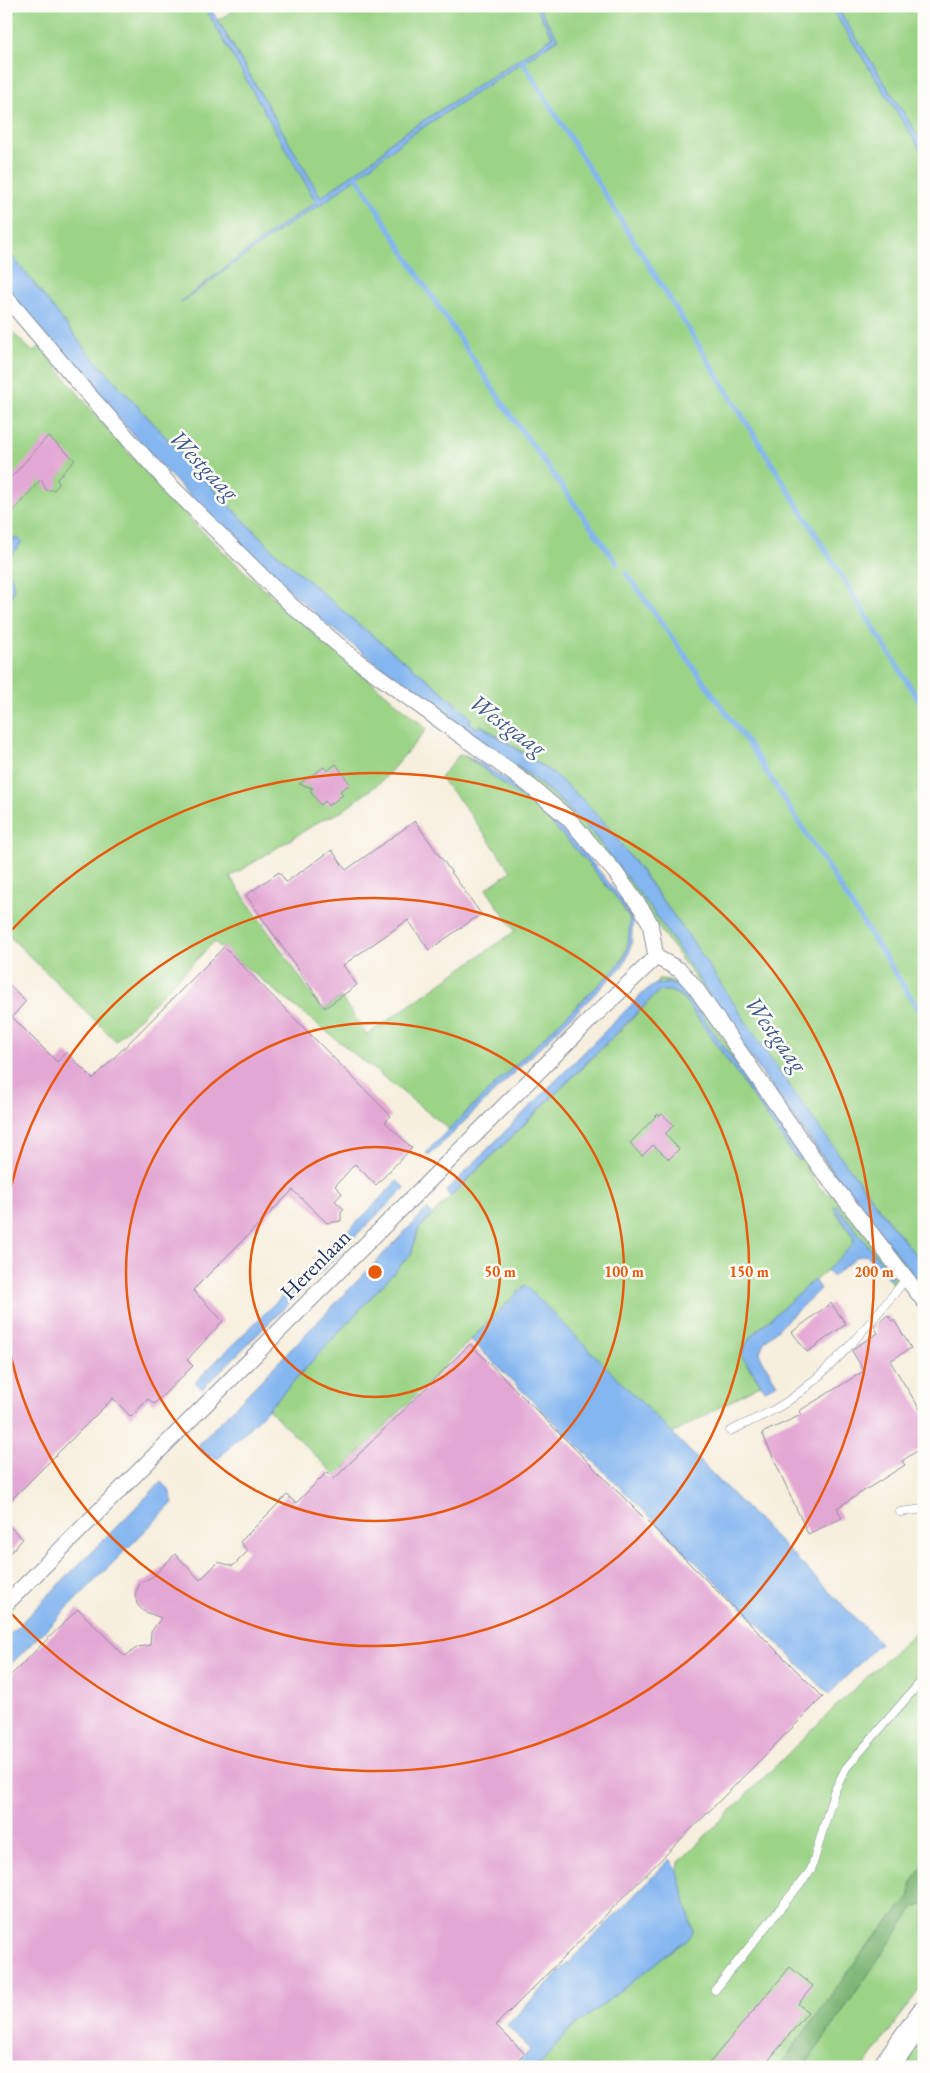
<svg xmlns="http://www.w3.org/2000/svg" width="930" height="2073" font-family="'EB Garamond',serif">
<rect width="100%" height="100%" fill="#fdfcf7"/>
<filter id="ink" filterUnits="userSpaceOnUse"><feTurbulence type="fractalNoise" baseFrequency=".02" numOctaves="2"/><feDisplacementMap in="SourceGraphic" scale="10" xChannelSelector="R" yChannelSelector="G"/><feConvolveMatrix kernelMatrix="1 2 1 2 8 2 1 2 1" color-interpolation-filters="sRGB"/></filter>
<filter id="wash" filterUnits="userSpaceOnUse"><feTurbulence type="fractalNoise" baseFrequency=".0096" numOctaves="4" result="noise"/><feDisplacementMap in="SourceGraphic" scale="20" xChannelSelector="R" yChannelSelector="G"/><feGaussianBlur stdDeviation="1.12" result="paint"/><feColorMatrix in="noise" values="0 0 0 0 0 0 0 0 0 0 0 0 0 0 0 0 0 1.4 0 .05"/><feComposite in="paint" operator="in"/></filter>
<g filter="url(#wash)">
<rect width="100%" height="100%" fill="#f7efde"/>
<path fill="#9cd487" stroke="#5c8272" d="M6,6H204L319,205L408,137L558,39L538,6H924V1265C862,1190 805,1111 751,1030C716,977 680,923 642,872C623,847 605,823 584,802C554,771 517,748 481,725L477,728L469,722L471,718L437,687L358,624L274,551L220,496L86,350L6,248Z
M240,6H535L553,37L389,143L383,152L321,198L218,20Z
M6,326L33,352L40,346C90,410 144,473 202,531C273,601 351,664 427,729L382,781L341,812L320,821L230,877L323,1010L341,997L367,1035L515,931L486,889L511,871L462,803L440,778L459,755L464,756C492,774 521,792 544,815C566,836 586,860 605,884C613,894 626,906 629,918C634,932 625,958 616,968L449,1129L214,942L116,1041L6,933V604C18,590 12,580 6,565L8,559L16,550L14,539L6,542Z
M470,734C514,764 558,794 593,834C644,891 684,958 727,1021C789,1112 853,1203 924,1288V1293L878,1237L618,870Z
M658,979C674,979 681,985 692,996L694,995L807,1162L806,1168L821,1189L842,1202L896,1274L894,1286L889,1279L892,1276L837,1207H835L836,1212L854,1238L853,1244L827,1270L752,1335L747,1365L761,1384L672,1434L525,1285L336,1476L268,1409L411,1254L418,1230L432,1215L628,1023L658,992C671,988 680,994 688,1004L791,1151L799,1161L802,1159L682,988L668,983L656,984Z
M924,1624V1864L912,1883L909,1898L864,1950L779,2067H538L565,2034L691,1936L678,1871L679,1862L834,1708Z
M924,1904V1983L864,2067H804L914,1908Z
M924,2027V2067H896Z"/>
<path fill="#7db674" stroke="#4c7269" d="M924,1864V1904L914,1908L804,2067H779L864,1950L909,1898L912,1883Z"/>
<path fill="#84b6f0" stroke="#5072a7" d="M204,6H209L321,197L383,152L389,143L553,37L535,6H538L558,39L408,137L326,201L280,230L182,302H180L276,229L316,202Z
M830,6H836L924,145V155Z
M6,248L86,350L220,496L274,551L358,624L437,687L471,718L469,722L477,728L480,725L554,774L583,800L609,828L691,939L776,1067L821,1130L893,1227L924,1265V1288L857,1204L762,1073L653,911L593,834L559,799L524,771L420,697L325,623L208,515L151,455L30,318L6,287Z
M18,538L22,542L8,559L6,565V542Z
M6,565C13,580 18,591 6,604Z
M465,755C523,784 569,833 609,883C616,893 629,906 632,918C633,921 633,926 632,929C632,947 630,958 618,971L429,1156L426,1153L449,1129L616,968L624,958L628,944L630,919L618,900L587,862L543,814Z
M668,983L682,987L802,1159L801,1161L791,1151L688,1004C680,994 671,988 658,992L450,1197L446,1191L645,991L656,984Z
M397,1181L405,1188L349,1242L343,1237Z
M837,1206L892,1276L889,1279L867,1255L856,1257L832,1277L827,1270L853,1244L854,1238L834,1208Z
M427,1209L432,1215L418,1230L411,1254L268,1409L219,1458C208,1458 202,1455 198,1445Z
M333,1246L340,1253L202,1389L195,1382Z
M814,1280L820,1289L764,1342L759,1354L777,1384L765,1390L742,1356L745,1346L752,1335Z
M525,1285L880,1643L829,1694L471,1340Z
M161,1482L169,1490L173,1503L6,1669V1638Z
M670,1859L678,1871L693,1932L691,1936L565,2034L538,2067H514L530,2050L507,2025Z"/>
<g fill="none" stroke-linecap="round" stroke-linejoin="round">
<path stroke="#84b6f0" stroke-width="5" d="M523,62L924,709
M356,175L423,283L505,407L617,563
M626,573L752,749L924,1018"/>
</g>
<g id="blocks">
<path fill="#e3a7d4" d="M48,436L75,460L57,479L59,484L54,490H46L41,479L6,519V483Z
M336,764L350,784L340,791L343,795L328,806L325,801L320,805L310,790L313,788L299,784L324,767L327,771Z
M415,821L481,914L429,950L408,920L343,965L357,985L325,1008L246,895L279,872L286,882L332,850L346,870Z
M224,947L391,1116L385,1122L412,1148L376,1185L355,1164L335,1186L342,1193L335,1201L344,1209L341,1213V1221L327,1223L293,1190L193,1290L223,1321L187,1360L193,1366L154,1404L148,1399L131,1417L113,1398L6,1505V982L26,1001L12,1017L57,1062L66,1052L93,1079Z
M658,1114L660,1116L662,1114L674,1125L665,1134L679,1149L669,1159L653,1145L642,1156L630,1143Z
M831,1303L846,1324L807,1352L792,1332Z
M888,1315L892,1321L894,1320L911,1348L890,1361L924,1416V1446L902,1461L905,1465L837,1508L842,1518L808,1534L762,1433L801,1415L799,1411L864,1371L852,1351L857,1346L878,1333L874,1326Z
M470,1344L823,1697L496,2025L524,2053L511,2067H6V1680L78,1609L125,1656L138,1647L150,1645L151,1632L161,1618L143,1611L137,1604L135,1594L140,1583L152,1577L175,1554L200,1580L218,1562L233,1566L248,1551L240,1542L287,1495L296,1503L327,1472L334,1479Z
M6,1523L23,1539L6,1557Z
M790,1967L813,1986L798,2004L808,2012L763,2067H706Z"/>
</g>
</g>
<g filter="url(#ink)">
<use href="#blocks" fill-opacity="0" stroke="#898f9e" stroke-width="1"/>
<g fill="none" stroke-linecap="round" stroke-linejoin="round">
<g stroke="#898f9e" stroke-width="9">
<path id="lane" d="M730,1431C748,1422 769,1414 785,1403C832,1371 871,1322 906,1279
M900,1512L924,1509
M715,1990L811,1870L834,1792L846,1768L924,1678"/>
</g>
<g stroke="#898f9e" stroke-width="17">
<path id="street" d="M6,297L82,387L168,483L292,606L355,659L529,785L568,818L615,872L643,911L650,923L656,957
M656,957L680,970L695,987L821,1169L924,1301
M6,1604L589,1021L656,957"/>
</g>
<g stroke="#898f9e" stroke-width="28">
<path id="highway" d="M886,2067L924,2014"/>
</g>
<use href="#lane" stroke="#fff" stroke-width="8"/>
<use href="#street" stroke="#fff" stroke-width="15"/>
<use href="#highway" stroke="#fff" stroke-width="26"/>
</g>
</g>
<g fill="none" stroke="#e8590c" stroke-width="2.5">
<circle cx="375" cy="1272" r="125"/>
<circle cx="375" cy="1272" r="249"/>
<path d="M7 1207A374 374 0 1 1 7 1337"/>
<path d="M7 935A499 499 0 1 1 7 1609"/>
</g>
<g text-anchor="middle" stroke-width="5" stroke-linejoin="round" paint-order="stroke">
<g font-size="22" fill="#1b2f5e" stroke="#fdfcf7">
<text transform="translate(315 1264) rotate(-45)" y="8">Herenlaan</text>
</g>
<g font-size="24" font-style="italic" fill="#3a588a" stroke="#fdfcf7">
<text transform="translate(204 465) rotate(46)" y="8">Westgaag</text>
<text transform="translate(508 725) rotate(36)" y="8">Westgaag</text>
<text transform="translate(776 1034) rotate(54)" y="8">Westgaag</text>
</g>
</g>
<circle cx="375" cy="1272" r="8" fill="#e8590c" stroke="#fdfcf7" stroke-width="2.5"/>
<g font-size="15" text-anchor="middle" font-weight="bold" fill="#e8590c" stroke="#fdfcf7" stroke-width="5" stroke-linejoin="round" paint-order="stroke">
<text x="500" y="1277">50 m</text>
<text x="624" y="1277">100 m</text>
<text x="749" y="1277">150 m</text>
<text x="874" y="1277">200 m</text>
</g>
<rect width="930" height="2073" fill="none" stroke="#fdfcf7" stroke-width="25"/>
</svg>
